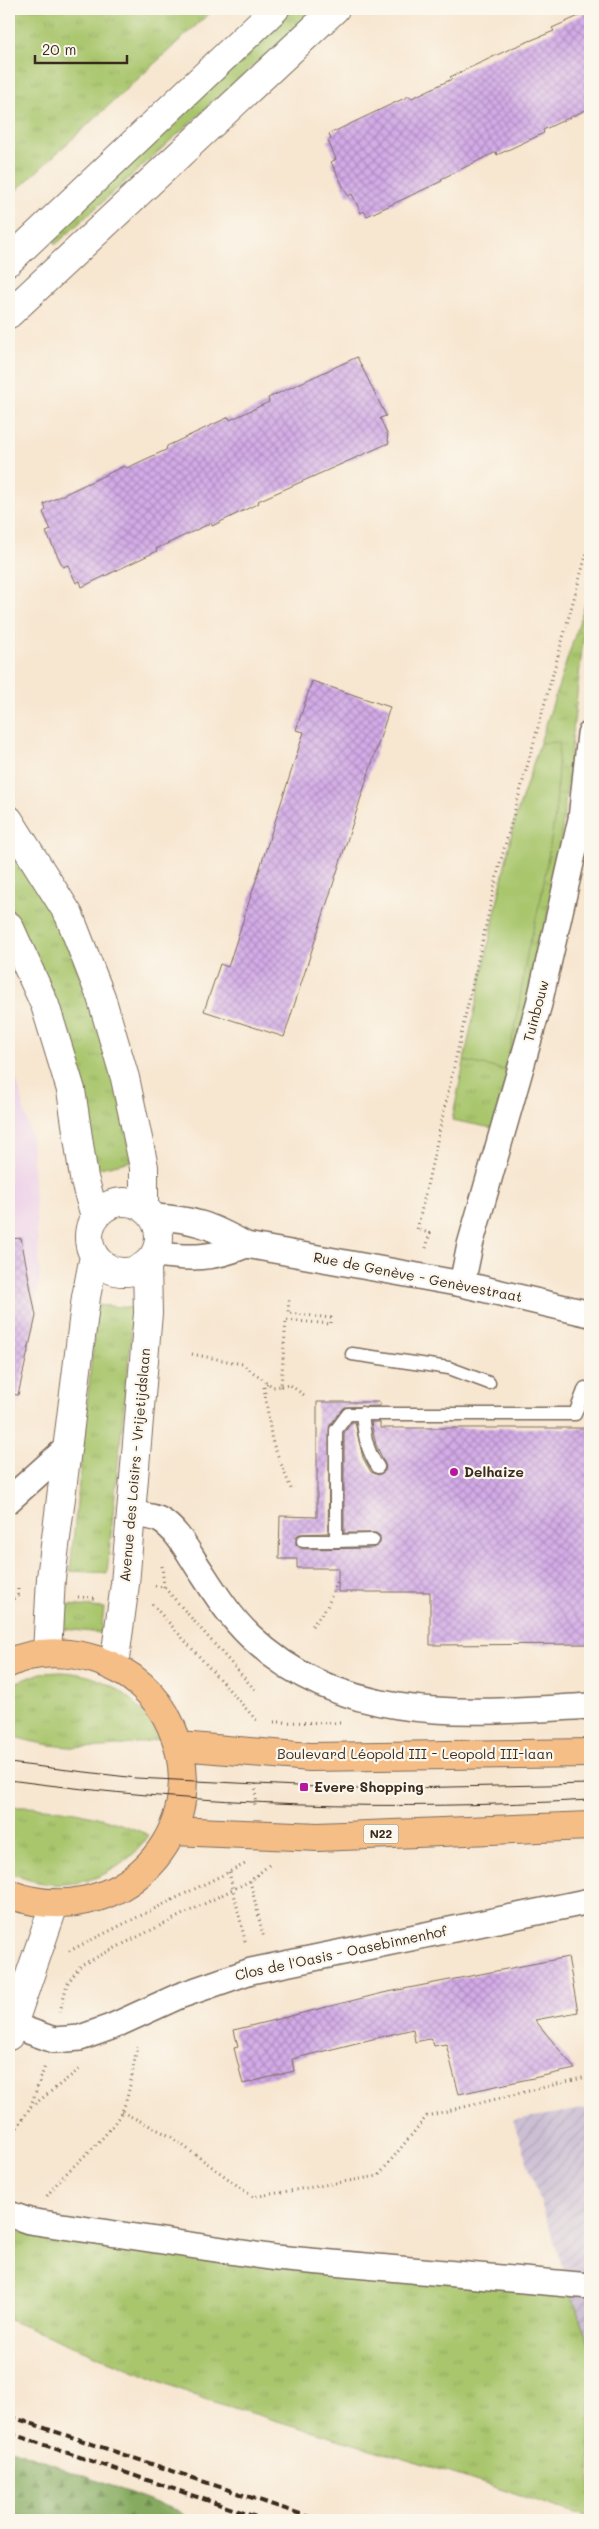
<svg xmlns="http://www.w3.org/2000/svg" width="599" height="2529" font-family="Mali,sans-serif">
<defs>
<pattern id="industrial-furrows" width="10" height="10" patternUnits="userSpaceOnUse" patternTransform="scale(1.25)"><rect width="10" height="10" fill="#ccbfd4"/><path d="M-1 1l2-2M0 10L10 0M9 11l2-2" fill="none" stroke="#b0a4b6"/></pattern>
<pattern id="grass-tufts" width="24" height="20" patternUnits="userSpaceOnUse" patternTransform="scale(1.25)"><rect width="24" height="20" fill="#a9c66d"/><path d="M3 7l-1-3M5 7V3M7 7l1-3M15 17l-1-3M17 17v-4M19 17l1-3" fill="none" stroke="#92aa5e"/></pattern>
<pattern id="forest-firs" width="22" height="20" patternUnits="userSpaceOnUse" patternTransform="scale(1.25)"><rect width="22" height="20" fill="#86ab60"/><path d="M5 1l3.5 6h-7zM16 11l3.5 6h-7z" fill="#6f8b4f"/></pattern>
<pattern id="building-cross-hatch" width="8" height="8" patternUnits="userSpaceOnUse" patternTransform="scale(1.25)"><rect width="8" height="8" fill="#d3abe8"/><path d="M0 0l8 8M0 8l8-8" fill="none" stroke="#ac8bbb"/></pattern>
</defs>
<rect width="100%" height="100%" fill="#fbf7ec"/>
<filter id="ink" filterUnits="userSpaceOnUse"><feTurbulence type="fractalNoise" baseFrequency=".02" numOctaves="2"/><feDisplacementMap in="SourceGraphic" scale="10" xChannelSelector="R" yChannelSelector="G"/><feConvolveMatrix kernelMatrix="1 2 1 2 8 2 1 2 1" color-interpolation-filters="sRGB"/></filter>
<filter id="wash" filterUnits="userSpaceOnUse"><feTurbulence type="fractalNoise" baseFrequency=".0096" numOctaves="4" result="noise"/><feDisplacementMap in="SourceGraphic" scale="20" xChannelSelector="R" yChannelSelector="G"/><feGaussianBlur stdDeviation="1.12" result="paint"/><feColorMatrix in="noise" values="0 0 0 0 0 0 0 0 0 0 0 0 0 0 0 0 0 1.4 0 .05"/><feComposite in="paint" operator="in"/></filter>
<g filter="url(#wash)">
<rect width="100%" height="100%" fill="#f7e6d0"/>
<path fill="#edd1e9" d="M9,1049L31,1137L40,1275L20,1403L9,1422Z"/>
<path fill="url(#industrial-furrows)" d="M590,2108V2348L513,2120Z"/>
<path fill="url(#grass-tufts)" stroke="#727846" d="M9,9H214L9,197Z
M287,9H316L55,245L51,238Z
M588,595L559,858L531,995L492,1128L452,1120L514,823Z
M9,834L59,922L113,1061L132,1161L95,1169L49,987L9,903Z
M97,1305L134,1308L107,1573L70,1571Z
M67,1605L104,1608L101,1633L65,1629Z
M62,1672C105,1674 142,1698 158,1739C108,1750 59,1752 9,1735V1685L41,1673Z
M9,1807C60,1806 102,1815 149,1835C119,1881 57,1899 9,1871Z
M9,2231L566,2278L590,2348V2518L444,2471L204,2399L9,2320Z"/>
<path fill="url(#forest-firs)" stroke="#606a3f" d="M9,2448L179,2511L190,2520H9Z"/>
<path fill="#a9c66d" stroke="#727846" d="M559,742L556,810L541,898L527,954L516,1023L505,1070L464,1061L514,823L540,743Z"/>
<g id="blocks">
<path fill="url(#building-cross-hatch)" d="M590,11V108L543,130L544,133L497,155L496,152L441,179L442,181L367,216L364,211L361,213L352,194L348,196L331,162L336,159L328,141L331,139L329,134L409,96L412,98L452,79L450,77L512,48L554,31L552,28Z
M357,357L386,416L380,418L388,436L387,437L389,443L258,501L259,503L212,526L211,523L156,549L157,551L82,587L80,581L76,583L68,565L63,567L46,532L51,530L43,512L46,510L44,504L124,466L127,468L146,459L166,450L167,446L229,417L230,420L269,402L268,398Z
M312,681L390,707L284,1037L204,1011L220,964L228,967L257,877L304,732L296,730Z
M21,1238L36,1316L18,1395L9,1394V1239Z
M317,1402H380V1406L345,1407L330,1425L328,1533L299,1534L296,1537V1545L303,1549L373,1548L380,1543V1536L376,1533H344V1433L352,1422H355L363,1458L371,1472L378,1475L385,1471L386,1466L376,1445L371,1422H380V1428H590V1644L430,1645V1592H338V1568H297V1559H279L280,1516L317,1517Z
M568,1957L578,2012L535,2020L575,2069L459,2094L446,2044L434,2046L432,2040L429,2039L415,2042L413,2029L292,2059L294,2071L243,2084L234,2048L238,2047L234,2030L383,1993Z"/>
</g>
</g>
<g filter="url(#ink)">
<use href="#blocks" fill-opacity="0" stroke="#7d6c5c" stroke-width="1"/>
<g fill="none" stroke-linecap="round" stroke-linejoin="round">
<g stroke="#7d6c5c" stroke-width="15">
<path id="service" d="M352,1354L449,1368L489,1383
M362,1413C364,1433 366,1450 378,1467
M373,1540L336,1541V1430L348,1414H575L585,1388
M303,1541H336"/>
</g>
<g stroke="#7d6c5c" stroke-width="28">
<path id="minor" d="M154,1217C194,1219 210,1225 246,1245L462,1284L590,1314
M155,1254C190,1259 213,1259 246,1245
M462,1284L470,1245L539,1004L581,819L590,734
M9,1500L68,1447
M131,1514C139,1515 153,1516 160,1520C178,1530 189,1554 200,1570C215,1593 230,1617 250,1636C344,1727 471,1713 590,1706
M9,2024L54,2040L80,2038L111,2027L179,1996L251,1971L590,1901
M9,2214L29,2221L276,2258L590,2286"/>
</g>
<g stroke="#7d6c5c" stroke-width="30">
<path id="tertiary" d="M9,261L275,9
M9,314L335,9
M9,820L69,915L101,997L125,1078L144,1167V1207
M9,926L45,1005L71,1090L84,1178L95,1216
M89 1237a35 35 0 1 1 70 0a35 35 0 1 1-70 0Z
M47,1653L51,1578L86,1297L94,1256
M114,1666L125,1584L148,1313L147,1264
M9,2036L54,1905"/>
</g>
<g stroke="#7d6c5c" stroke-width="30">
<path id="primary" d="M9,1663C35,1650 70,1651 97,1660C130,1671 157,1694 171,1726C218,1833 117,1935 9,1894
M180,1746L310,1757L590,1753
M173,1831L318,1837L590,1826"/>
</g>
<path stroke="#7d6c5c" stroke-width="3" stroke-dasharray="1 4" stroke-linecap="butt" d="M426,1248L430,1233L417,1230L499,867L590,541
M192,1354L242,1364L273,1387L281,1386L286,1320L331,1324V1318L288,1313L289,1298
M267,1383L264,1387L272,1441L291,1489
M281,1386L290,1385L304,1395
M162,1566L164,1587
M155,1586L164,1587L255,1690
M18,1595V1586
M78,1597L94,1598
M9,1601L20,1595
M152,1604L258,1722
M312,1626L327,1607L338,1580
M274,1722L342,1723
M255,1805L256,1781
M229,1872L246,1945
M250,1881L264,1939
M69,1951L245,1864
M60,2012L67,1984L81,1965L250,1881L269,1865
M31,2107L81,2068
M122,2112L170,2136L253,2197L378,2176L427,2116L590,2076
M9,2140L30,2108L45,2066
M47,2196C68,2166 103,2145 121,2113C129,2100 134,2063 137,2046"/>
<use href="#service" stroke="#fff" stroke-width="12"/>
<use href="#minor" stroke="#fff" stroke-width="25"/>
<use href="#tertiary" stroke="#fff" stroke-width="28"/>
<use href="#primary" stroke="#f6be87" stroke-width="28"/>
<path stroke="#3b2a1e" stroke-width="1" d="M9,1763L136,1778L357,1789L590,1784
M9,1780C202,1806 396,1811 590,1800"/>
<path stroke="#3b2a1e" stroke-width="4" stroke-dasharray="8 4" stroke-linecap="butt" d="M9,2416L318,2520
M9,2433L265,2520"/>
</g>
</g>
<g fill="#b5179e" stroke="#fbf7ec" stroke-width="2">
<circle cx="454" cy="1472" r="5"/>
<rect x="299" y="1782" width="10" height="10" rx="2.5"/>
</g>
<g text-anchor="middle" stroke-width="4.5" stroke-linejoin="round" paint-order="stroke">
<rect fill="#fbf7ec" stroke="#75685c" stroke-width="1" x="363.5" y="1824.5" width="35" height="19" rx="4"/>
<g font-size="12" font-weight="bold" fill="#3b2a1e">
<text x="381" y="1838">N22</text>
</g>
<g font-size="14" fill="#3b2a1e" stroke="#fbf7ec">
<text transform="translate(536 1011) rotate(-75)" y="5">Tuinbouw</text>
<text transform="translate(418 1277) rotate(11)" y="5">Rue de Genève - Genèvestraat</text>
<text transform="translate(135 1465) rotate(-85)" y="5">Avenue des Loisirs - Vrijetijdslaan</text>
<text x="415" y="1759">Boulevard Léopold III - Leopold III-laan</text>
<text transform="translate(341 1953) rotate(-12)" y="5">Clos de l'Oasis - Oasebinnenhof</text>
</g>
<g font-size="14" font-weight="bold" fill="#3b2a1e" stroke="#fbf7ec" text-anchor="start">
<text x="464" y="1477">Delhaize</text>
<text x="314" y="1792">Evere Shopping</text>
</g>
</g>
<rect width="599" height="2529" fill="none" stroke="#fbf7ec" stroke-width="30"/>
<path d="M35 55v8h92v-8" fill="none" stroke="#3b2a1e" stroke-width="2.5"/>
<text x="42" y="55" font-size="15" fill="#3b2a1e" stroke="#fbf7ec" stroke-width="4" paint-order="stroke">20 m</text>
</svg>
